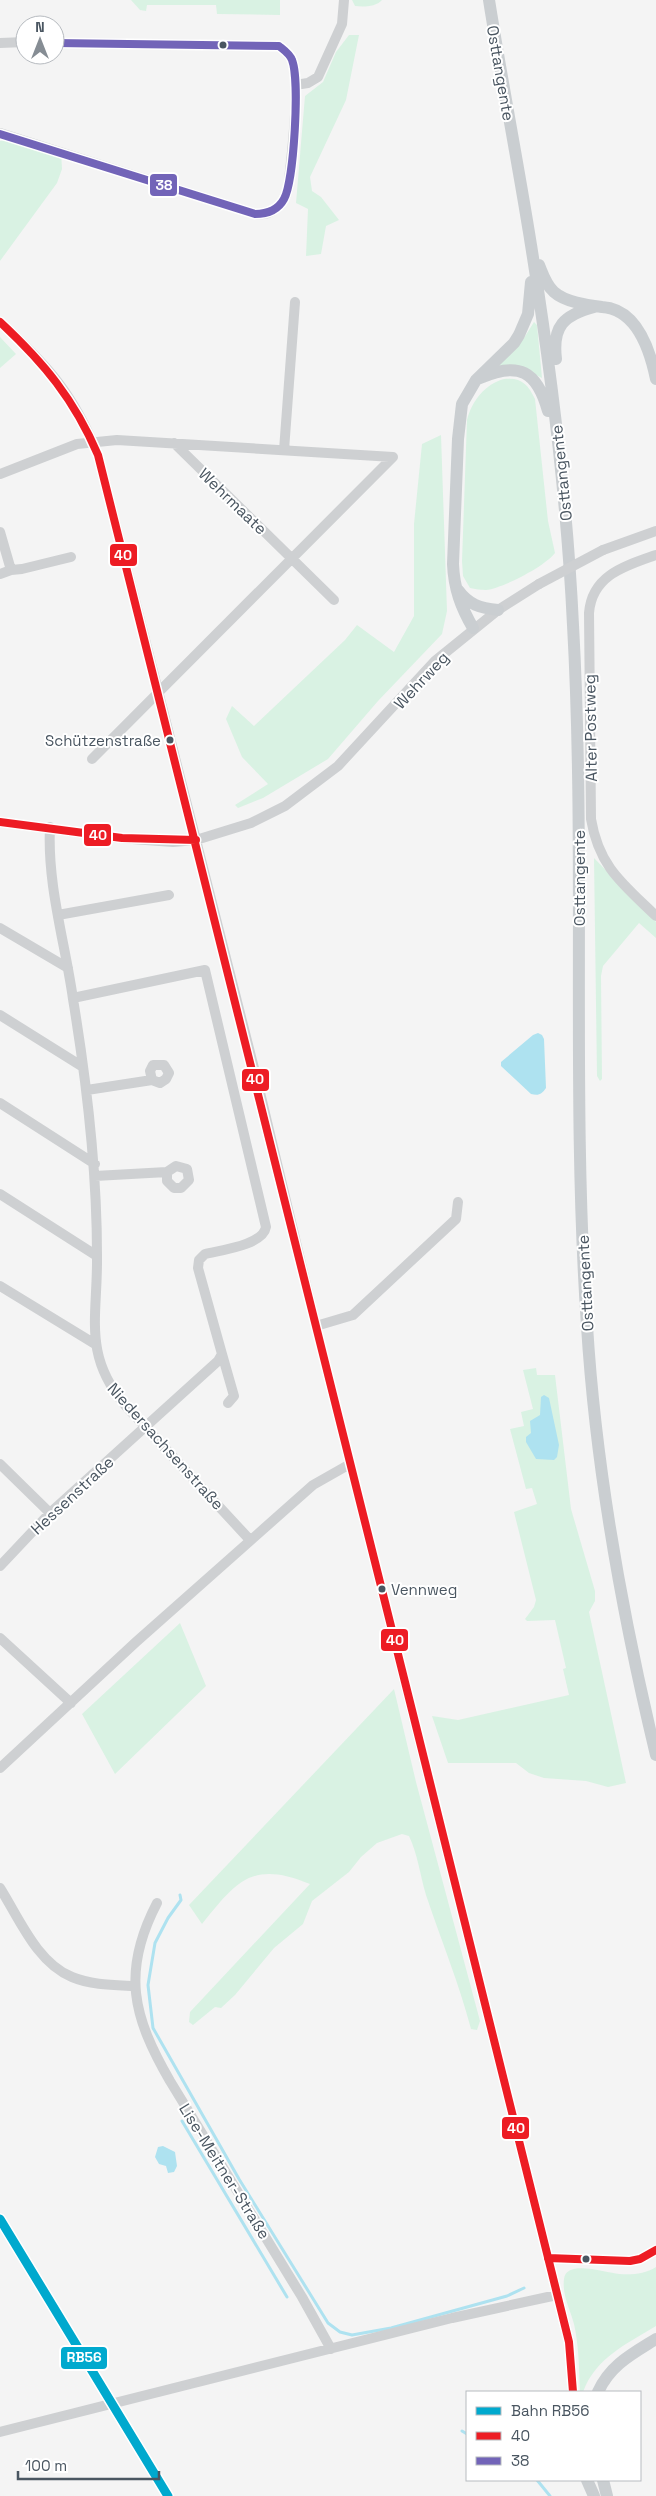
<svg xmlns="http://www.w3.org/2000/svg" width="656" height="2496" font-family="'Space Grotesk',sans-serif">
<rect width="100%" height="100%" fill="#f4f4f4"/>
<path fill="#d9f2e3" d="M131,0H280V15L217,14L216,5H147L146,11L140,10Z
M352,0H382C376,7 363,7 355,6Z
M349,35H359L346,100L310,177L312,191L321,197L339,220L326,226L321,254L306,256L308,209L296,203L305,96L323,82L336,52Z
M10,139L61,152L62,169L57,183L0,261V141Z
M534,322L537,325L542,378L530,372L498,368L497,364L524,338Z
M0,337L16,354L0,368Z
M504,379C521,377 528,384 535,399L548,521L555,553C544,567 503,588 486,590C481,590 475,589 470,588L463,576L462,561L467,420C472,401 485,384 504,379Z
M441,435L447,611L442,634L378,701L328,759L263,798L238,808L235,805L268,784L242,757L226,719L232,706L254,726L345,640L357,625L394,652L414,616V524L422,444Z
M594,858L656,922V938L639,923L603,966L601,976L602,1079L600,1081L597,1076Z
M536,1368L537,1375H555L571,1509L595,1591V1601L589,1612L626,1783L608,1787L586,1781L544,1778L529,1773L516,1763H448L432,1716L458,1720L569,1695L563,1669L566,1668L555,1620L527,1621L525,1619L534,1607L536,1600L514,1512L537,1504L532,1488L526,1489L510,1429L524,1426L521,1412L533,1409L523,1370Z
M180,1623L206,1686L115,1774L82,1714Z
M394,1689L416,1782L480,2021L477,2030L471,2029C459,1983 441,1940 426,1895C420,1875 418,1855 409,1836L402,1834L377,1843L361,1857L349,1872L312,1901L303,1924L274,1948L235,1995L221,2008L215,2007L193,2025L189,2022L190,2012L310,1884C252,1860 237,1881 202,1924L189,1905Z
M656,2267V2326C627,2344 596,2357 583,2392H580C579,2369 579,2346 574,2324C570,2309 562,2295 564,2279C566,2259 607,2273 619,2274C632,2275 645,2274 656,2267Z"/>
<path fill="#aee2f0" d="M538,1033L542,1035L544,1039L546,1088C542,1094 539,1096 531,1094L501,1066V1062L533,1035Z
M544,1395L549,1398L559,1445L557,1457L554,1460L536,1459L526,1442V1437L531,1433L530,1421L540,1415L541,1397Z
M163,2146L175,2152L177,2166L174,2172L168,2173L166,2166L159,2164L155,2157L158,2147Z"/>
<g fill="none" stroke-linecap="round" stroke-linejoin="round">
<path stroke="#aee2f0" stroke-width="3" d="M180,1895L181,1900L168,1918L155,1943L148,1985L153,2028L239,2179L328,2323L340,2332L352,2335L391,2328L507,2296L524,2288
M182,2121L287,2297
M462,2431L467,2434
M537,2480L550,2496"/>
<path stroke="#ced0d2" stroke-width="10" d="M0,43L25,42
M295,85L308,83L318,77L342,24L344,0
M0,133L255,214C272,216 284,205 288,189C291,161 301,83 292,60C289,54 284,50 279,46L55,43
M0,322C48,366 73,393 98,455L257,1080L316,1326L569,2342L573,2392
M174,443L334,600
M284,450L295,302
M0,474L77,444L117,440L393,457
M0,532L11,570L0,574
M603,550L656,531
M656,555C625,566 592,575 589,613L591,819C599,867 623,884 656,916
M11,570L22,569L71,557
M92,759L393,457
M0,822L119,838L173,842L196,840L251,823L285,806L338,766L435,661L498,610L539,584
M50,827C47,885 65,942 73,999C87,1084 97,1169 97,1255C98,1316 82,1354 125,1405L250,1540
M58,915L169,895
M0,928L68,968
M0,1015L83,1067
M87,1090L152,1080L160,1083L166,1079L169,1073L164,1065H153L150,1071L152,1080
M0,1103L95,1164
M95,1176L167,1172L176,1166L187,1169L189,1180L181,1188H174L167,1181V1172
M0,1194L97,1256
M0,1286L95,1344
M316,1326L353,1315L456,1219L458,1202
M222,1354L234,1396L228,1403
M0,1464L50,1513
M0,1566L50,1513L218,1361L222,1354L198,1268L199,1260L205,1254C221,1250 263,1245 266,1227L205,970L73,998
M0,1638L71,1703
M0,1768L136,1642L313,1485L350,1464
M0,1888C19,1918 37,1963 72,1977C91,1985 114,1985 134,1986
M157,1903C121,1972 133,2017 170,2081L302,2297L331,2349
M548,2258L630,2261L640,2259L656,2250
M0,2432L452,2318L557,2295"/>
<path stroke="#caced1" stroke-width="12" d="M489,0C502,82 518,163 531,245C551,370 567,498 573,625C586,858 571,1093 587,1326C596,1471 622,1614 656,1755
M539,265C543,275 546,285 554,292C565,302 587,305 602,307C637,309 650,350 656,379
M556,359C552,326 564,315 594,307
M480,378C519,361 537,371 548,411
M458,590C469,605 480,608 498,610
M473,628C461,607 454,589 453,564L458,439L462,404L476,380L514,343L519,335L528,314L531,282
M598,2392C610,2365 632,2354 656,2339
M587,2480L594,2496
M603,2480L607,2496"/>
<path stroke="#ced0d2" stroke-width="10" d="M539,584L603,550"/>
<g stroke="#fff" stroke-width="11">
<path id="bus-1" d="M0,322C44,363 74,399 98,455C258,1083 412,1713 569,2342L573,2392
M0,822L122,838L196,840
M548,2258L630,2261L640,2259L656,2250"/>
</g>
<g stroke="#fff" stroke-width="11">
<path id="bus-2" d="M0,134L255,214C268,214 278,210 284,199C294,181 300,80 292,60C290,54 284,50 279,46L55,43"/>
</g>
<use href="#bus-1" stroke="#ed1c24" stroke-width="8"/>
<use href="#bus-2" stroke="#7264b8" stroke-width="8"/>
<g stroke="#fff" stroke-width="12">
<path id="rail-1" d="M0,2219L168,2496"/>
</g>
<use href="#rail-1" stroke="#00a9ce" stroke-width="9"/>
</g>
<g fill="#4a5661" stroke="#fff" stroke-width="2">
<circle cx="223" cy="45" r="4.5"/>
<circle cx="170" cy="740" r="4.5"/>
<circle cx="382" cy="1589" r="4.5"/>
<circle cx="586" cy="2259" r="4.5"/>
</g>
<g text-anchor="middle" stroke-width="4" stroke-linejoin="round" paint-order="stroke">
<g font-size="15" fill="#4a5661" stroke="#fff" text-anchor="end">
<text x="161" y="746">Schützenstraße</text>
<text x="391" y="1595" text-anchor="start">Vennweg</text>
</g>
<g font-size="16" fill="#4a5661" stroke="#fff">
<text transform="translate(501 73) rotate(80)" y="6">Osttangente</text>
<text transform="translate(561 473) rotate(-96)" y="6">Osttangente</text>
<text transform="translate(233 501) rotate(44)" y="6">Wehrmaate</text>
<text transform="translate(421 680) rotate(-47)" y="6">Wehrweg</text>
<text transform="translate(590 728) rotate(-91)" y="6">Alter Postweg</text>
<text transform="translate(579 878) rotate(-90)" y="6">Osttangente</text>
<text transform="translate(585 1283) rotate(-93)" y="6">Osttangente</text>
<text transform="translate(166 1446) rotate(48)" y="6">Niedersachsenstraße</text>
<text transform="translate(72 1495) rotate(-43)" y="6">Hessenstraße</text>
<text transform="translate(225 2171) rotate(58)" y="6">Lise-Meitner-Straße</text>
</g>
</g>
<g stroke="#fff" stroke-width="2">
<rect x="149" y="173" width="29" height="24" rx="5" fill="#7264b8"/>
<rect x="109" y="543" width="29" height="24" rx="5" fill="#ed1c24"/>
<rect x="83" y="823" width="29" height="24" rx="5" fill="#ed1c24"/>
<rect x="241" y="1068" width="29" height="24" rx="5" fill="#ed1c24"/>
<rect x="380" y="1628" width="29" height="24" rx="5" fill="#ed1c24"/>
<rect x="501" y="2116" width="29" height="24" rx="5" fill="#ed1c24"/>
<rect x="60" y="2346" width="48" height="24" rx="5" fill="#00a9ce"/>
</g>
<g font-size="14" text-anchor="middle" font-weight="bold" fill="#fff">
<text x="164" y="190">38</text>
<text x="123" y="560">40</text>
<text x="98" y="840">40</text>
<text x="255" y="1084">40</text>
<text x="395" y="1645">40</text>
<text x="516" y="2133">40</text>
<text x="84" y="2362">RB56</text>
</g>
<rect x="466" y="2391" width="175" height="90" fill="#ffffff" stroke="#b7bbc0"/>
<rect x="476" y="2407" width="25" height="8" fill="#00a9ce" stroke="#b7bbc0"/>
<text x="511" y="2416" font-size="15" fill="#4a5661">Bahn RB56</text>
<rect x="476" y="2432" width="25" height="8" fill="#ed1c24" stroke="#b7bbc0"/>
<text x="511" y="2441" font-size="15" fill="#4a5661">40</text>
<rect x="476" y="2457" width="25" height="8" fill="#7264b8" stroke="#b7bbc0"/>
<text x="511" y="2466" font-size="15" fill="#4a5661">38</text>
<g transform="translate(40 40)"><circle r="24" fill="#ffffff" stroke="#b7bbc0"/>
<path d="M0-4L9 19L0 12L-9 19Z" fill="#868d94"/>
<text y="-8" font-size="14" font-weight="bold" text-anchor="middle" fill="#4a5661">N</text>
</g>
<path d="M18 2471v8h141v-8" fill="none" stroke="#4a5661" stroke-width="2.5"/>
<text x="25" y="2471" font-size="15" fill="#4a5661" stroke="#ffffff" stroke-width="4" paint-order="stroke">100 m</text>
</svg>
